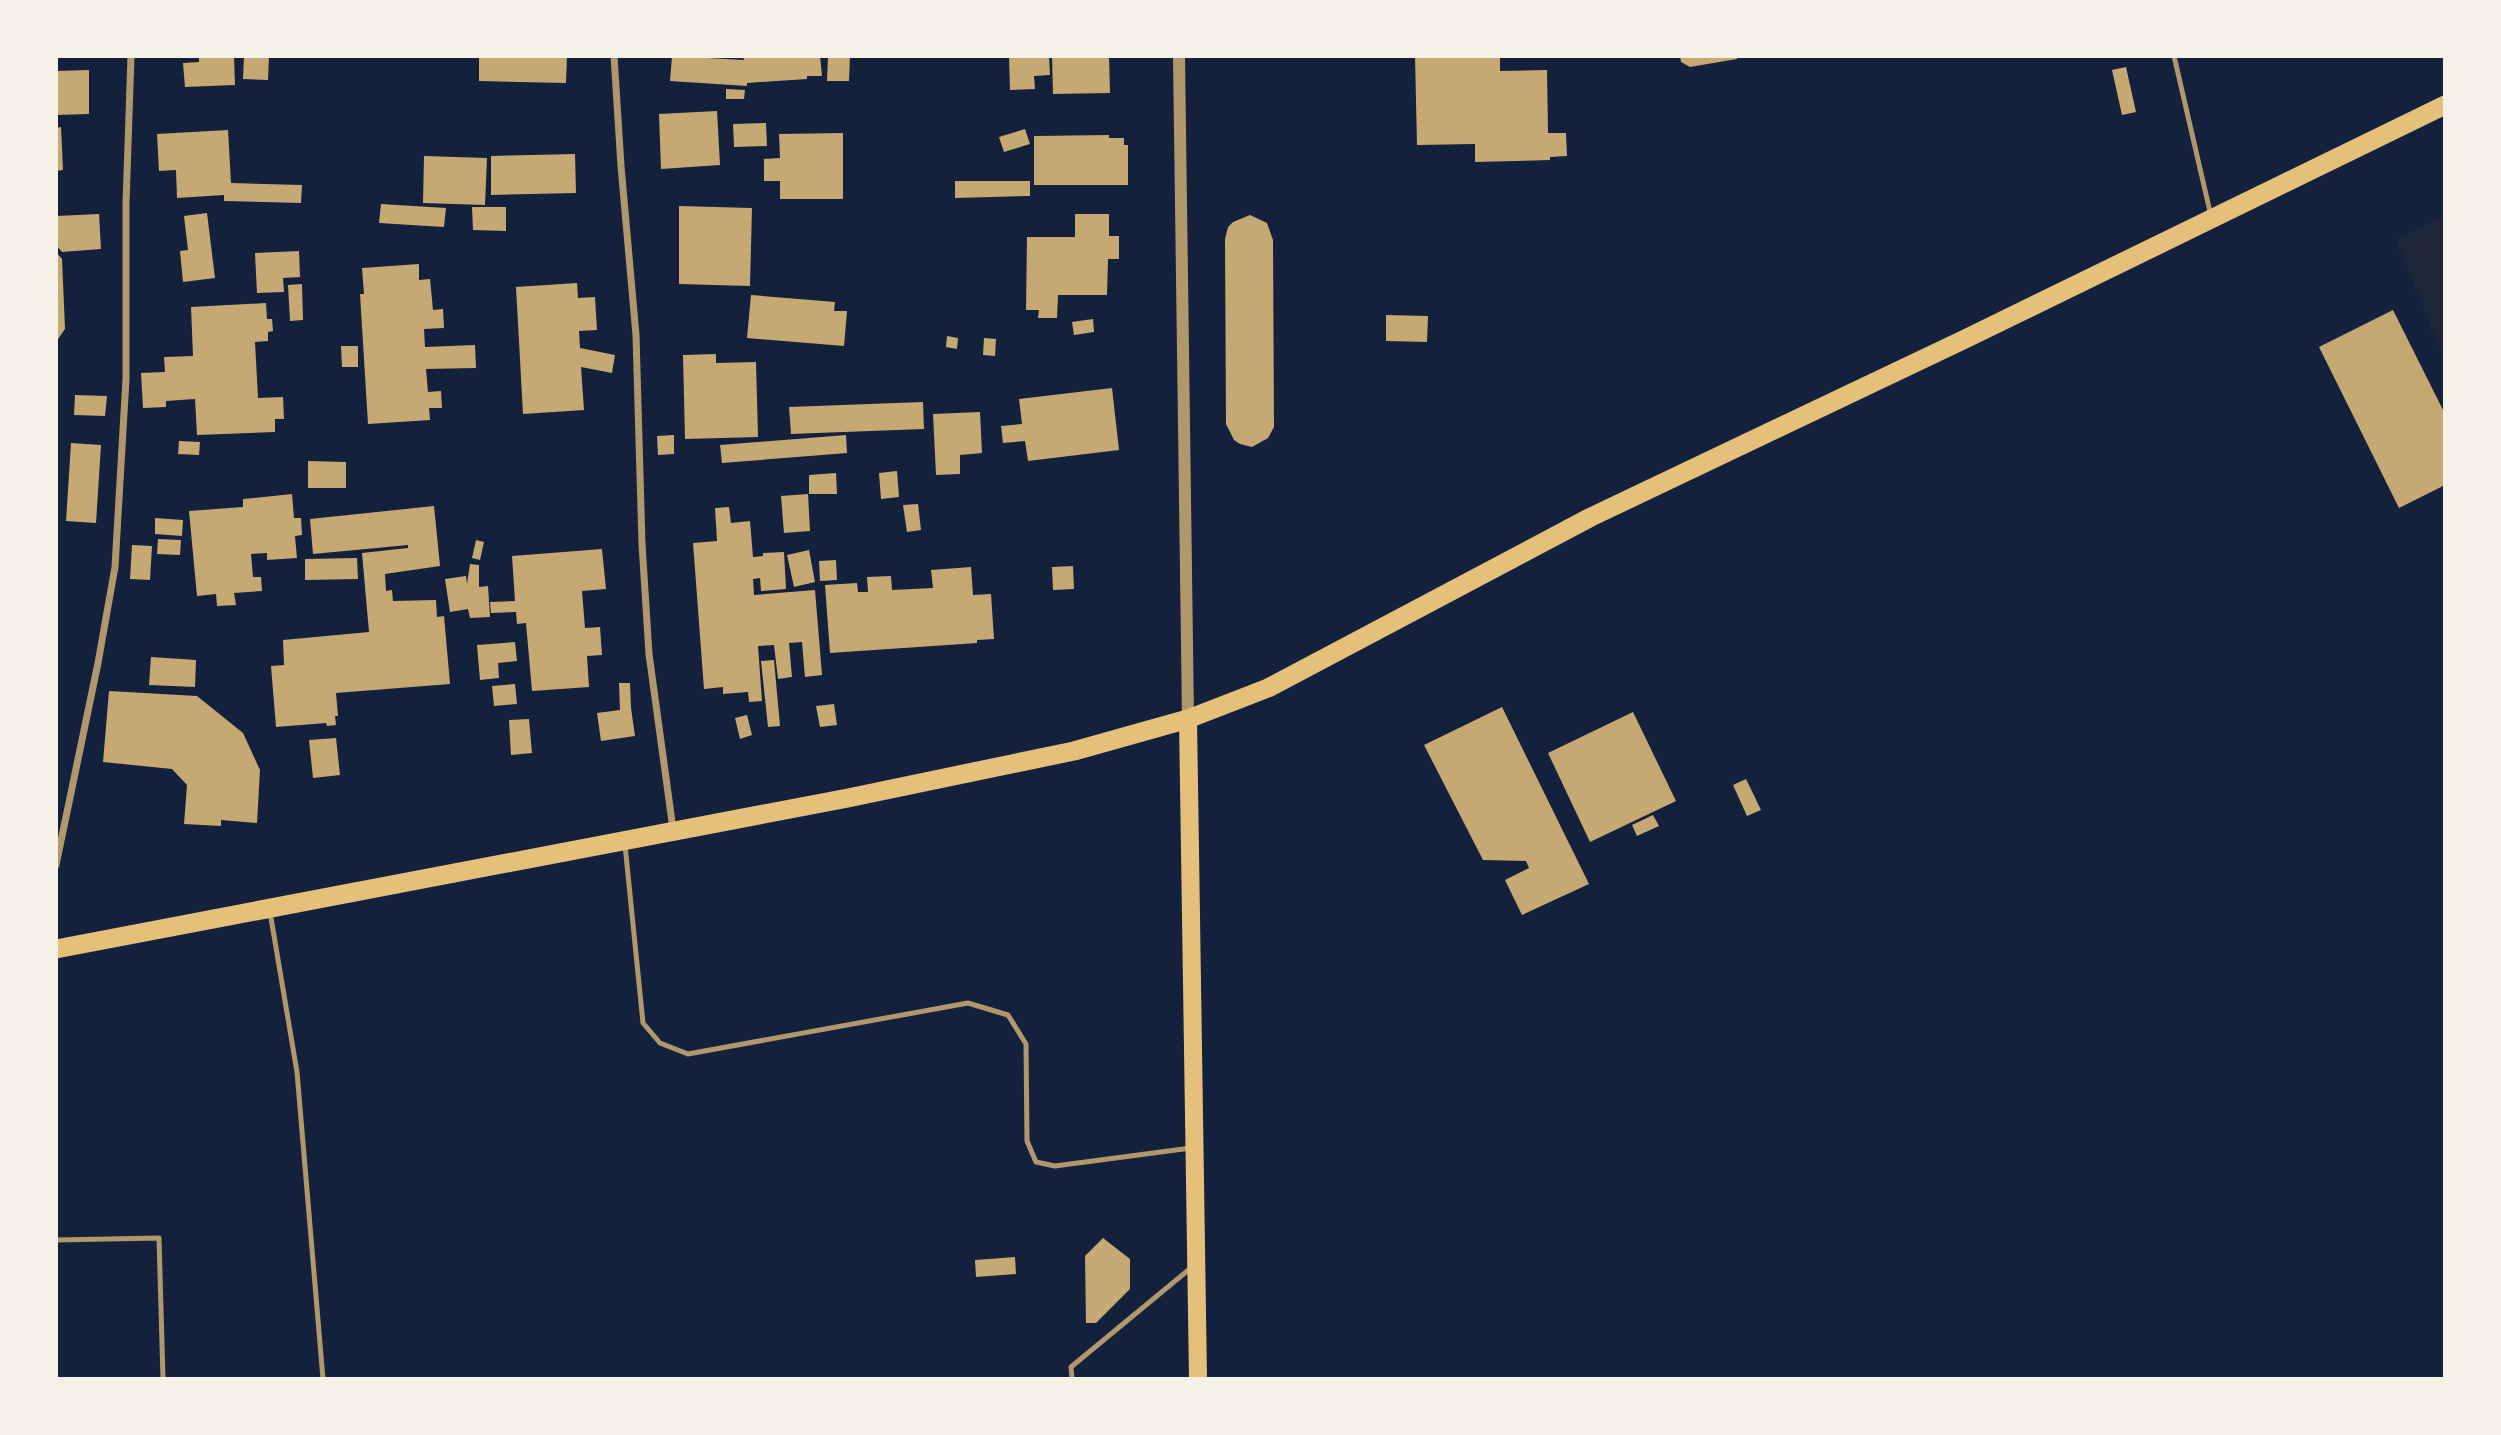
<svg xmlns="http://www.w3.org/2000/svg" width="2501" height="1435" font-family="Manrope,sans-serif">
<rect width="100%" height="100%" fill="#14213d"/>
<path fill="#1d2539" d="M2445,214V362L2396,240Z"/>
<path fill="#c6a872" d="M199,56H234L235,85L185,87L183,63L199,62Z
M244,56H269L268,80L243,79Z
M479,56H567L566,83L479,81Z
M672,56L744,60L743,56H820L822,76H807V79L747,83V86L670,81Z
M828,56H850L849,81H827Z
M1009,56H1049L1050,75L1034,76L1035,89L1010,90Z
M1052,56H1109L1110,93L1053,94Z
M1415,56H1500V71L1547,70L1548,133H1566L1567,156L1550,157V160L1475,162V144L1417,145Z
M1680,56H1738L1737,59L1690,67L1681,62Z
M2126,67L2136,112L2122,115L2112,70Z
M89,70V114L56,115V71Z
M726,89L745,90L744,99H726Z
M717,111L720,165L661,169L659,114Z
M766,123L767,146L734,147L733,124Z
M61,127L63,170L56,171V128Z
M1025,129L1030,144L1004,152L999,137Z
M228,130L231,183L302,185L301,203L224,201V195L177,198L176,170L159,171L157,134Z
M843,133V199H780V181H764V159L780,158L779,134Z
M1109,135V138H1124V145H1128V185H1034V136Z
M575,154L576,193L491,195V156Z
M424,156L487,158L485,205L423,203Z
M955,181H1030V196L955,198Z
M381,204L446,208L444,227L379,223Z
M679,206L752,208L750,286L679,284Z
M472,207H506V231L473,230Z
M207,213L215,278L183,282L180,251L188,250L184,216Z
M99,214L101,249L62,252L56,245V216Z
M1075,214H1109V236H1119V259H1108L1107,295H1058L1057,318H1038L1039,310H1026L1027,237H1075Z
M1250,215L1267,223L1273,240L1274,427L1268,438L1252,447L1240,444L1234,440L1226,424L1225,239L1228,227L1233,222Z
M299,251L300,277L283,278L284,292L257,293L255,253Z
M56,252L62,259L65,329L56,342Z
M419,264V280L430,279L433,310L443,309L444,328L424,329L425,347L475,345L476,368L426,369L428,392L441,391L442,408H429L430,420L368,424L360,294H364L362,268Z
M577,283L578,298L595,297L597,330L579,331L580,348L615,355L612,373L581,367L584,410L523,414L516,287Z
M302,284L303,320L290,321L288,285Z
M751,295L835,302L834,311H847L844,346L747,338Z
M266,303L267,319H272L273,331L268,332V341L255,342L258,398L283,397L284,419H275V432L197,435L195,399L166,401V407L143,408L141,373L165,372L164,357L193,356L191,307Z
M2393,310L2445,414V485L2399,508L2319,347Z
M1386,315L1428,316L1427,342L1386,341Z
M1093,319L1094,332L1074,335L1072,322Z
M947,336L958,338L957,349L946,347Z
M984,338L996,339L995,356L983,355Z
M341,346H358V367H342Z
M716,354V363L756,362L758,437L685,439L683,355Z
M1112,388L1119,450L1028,461L1025,441L1003,443L1001,426L1022,424L1019,399Z
M75,395L107,396L105,416L74,415Z
M923,402L924,429L791,434L789,407Z
M980,412L982,453L960,455V474L936,475L933,414Z
M674,435V454L658,455L657,436Z
M846,435L847,453L722,463L720,445Z
M179,441L200,442L199,455L178,454Z
M71,443L101,445L96,523L66,521Z
M308,461L346,462V488H308Z
M897,471L899,497L881,499L879,473Z
M836,473L837,494H809V475Z
M292,494L294,518H301L302,535L295,536L297,558L267,560V553L251,554L253,577H261L262,591L234,593L236,605L217,606L216,594L197,596L189,511L243,507V499Z
M808,494L810,531L784,533L781,496Z
M918,504L921,530L907,532L903,505Z
M434,506L440,566L385,574L386,591L392,590L393,601L436,600L437,617L444,616L450,684L336,693L338,716H335L336,725L327,726L326,723L276,727L271,666L284,665L283,640L369,632L362,553L408,548V545L313,554L310,519Z
M729,507L731,523L750,521L753,557L763,556V553L784,552L786,589L761,591L760,578L753,579L754,595L815,590L822,675L805,677L802,642L789,643L792,677L778,679L774,645L758,646L762,701L749,702L748,692L723,694V687L704,689L693,543L717,541L715,508Z
M155,518L183,520L182,536L155,534Z
M158,539L181,540L180,555L157,554Z
M476,540L484,542L480,560L472,558Z
M132,545L152,546L150,580L130,579Z
M602,549L606,589L582,591L585,628L600,627L602,655L587,656L589,687L532,691L526,623L517,624L516,612L491,613L490,602L515,601L512,556Z
M809,550L815,582L794,587L787,555Z
M357,558L358,579L305,580V559Z
M836,560L837,580L820,581L819,561Z
M470,564L479,565V587L488,586L490,617L470,618L468,609L450,612L445,579L466,576L467,584Z
M1073,566L1074,589L1053,590L1052,567Z
M971,567L973,595L991,594L994,639L977,640V643L830,653L825,585L857,583L858,592H868L867,577L891,576L892,590L933,588L931,570Z
M515,642L517,661L498,663L499,678L480,680L477,645Z
M151,657L196,660L195,687L149,685Z
M774,660L780,726L768,727L761,661Z
M619,683H630L631,708L635,736L601,741L597,713L620,710Z
M515,684L517,704L494,706L492,686Z
M109,691L197,696L243,733L260,770L257,823L221,820V826L184,824L187,785L172,769L103,762Z
M834,704L837,725L820,727L816,706Z
M1502,707L1589,884L1522,915L1505,880L1529,868L1526,861L1483,860L1424,745Z
M1633,712L1676,801L1590,842L1548,753Z
M747,715L752,735L740,739L735,718Z
M529,719L532,753L511,755L509,720Z
M336,738L340,775L313,778L309,740Z
M1746,779L1761,810L1747,816L1733,785Z
M1653,815L1659,826L1637,836L1632,825Z
M1103,1238L1130,1259V1289L1096,1323H1086L1085,1256Z
M1015,1257L1016,1274L976,1277L975,1260Z"/>
<g fill="none" stroke-linecap="round" stroke-linejoin="round">
<path stroke="#b1986c" stroke-width="5" d="M2174,56L2211,216
M625,845L643,1023L660,1043L688,1054L968,1003L1008,1015L1026,1044L1027,1141L1036,1162L1055,1166L1191,1148
M270,912L297,1072L323,1379
M56,1240L159,1238L163,1379
M1072,1379L1071,1367L1192,1267"/>
<path stroke="#b1986c" stroke-width="7" d="M614,56L621,166L636,335L642,544L649,654L673,829
M56,865L98,663L115,567L126,379V204L131,56"/>
<path stroke="#b1986c" stroke-width="12" d="M1179,56L1188,719"/>
<path stroke="#e5c07b" stroke-width="18" d="M1188,719L1198,1379"/>
<path stroke="#e5c07b" stroke-width="19" d="M56,949L848,798L1074,751L1188,719L1268,688L1591,517L1963,340L2445,105"/>
</g>
<rect width="2501" height="1435" fill="none" stroke="#f6f1e7" stroke-width="116"/>
</svg>
